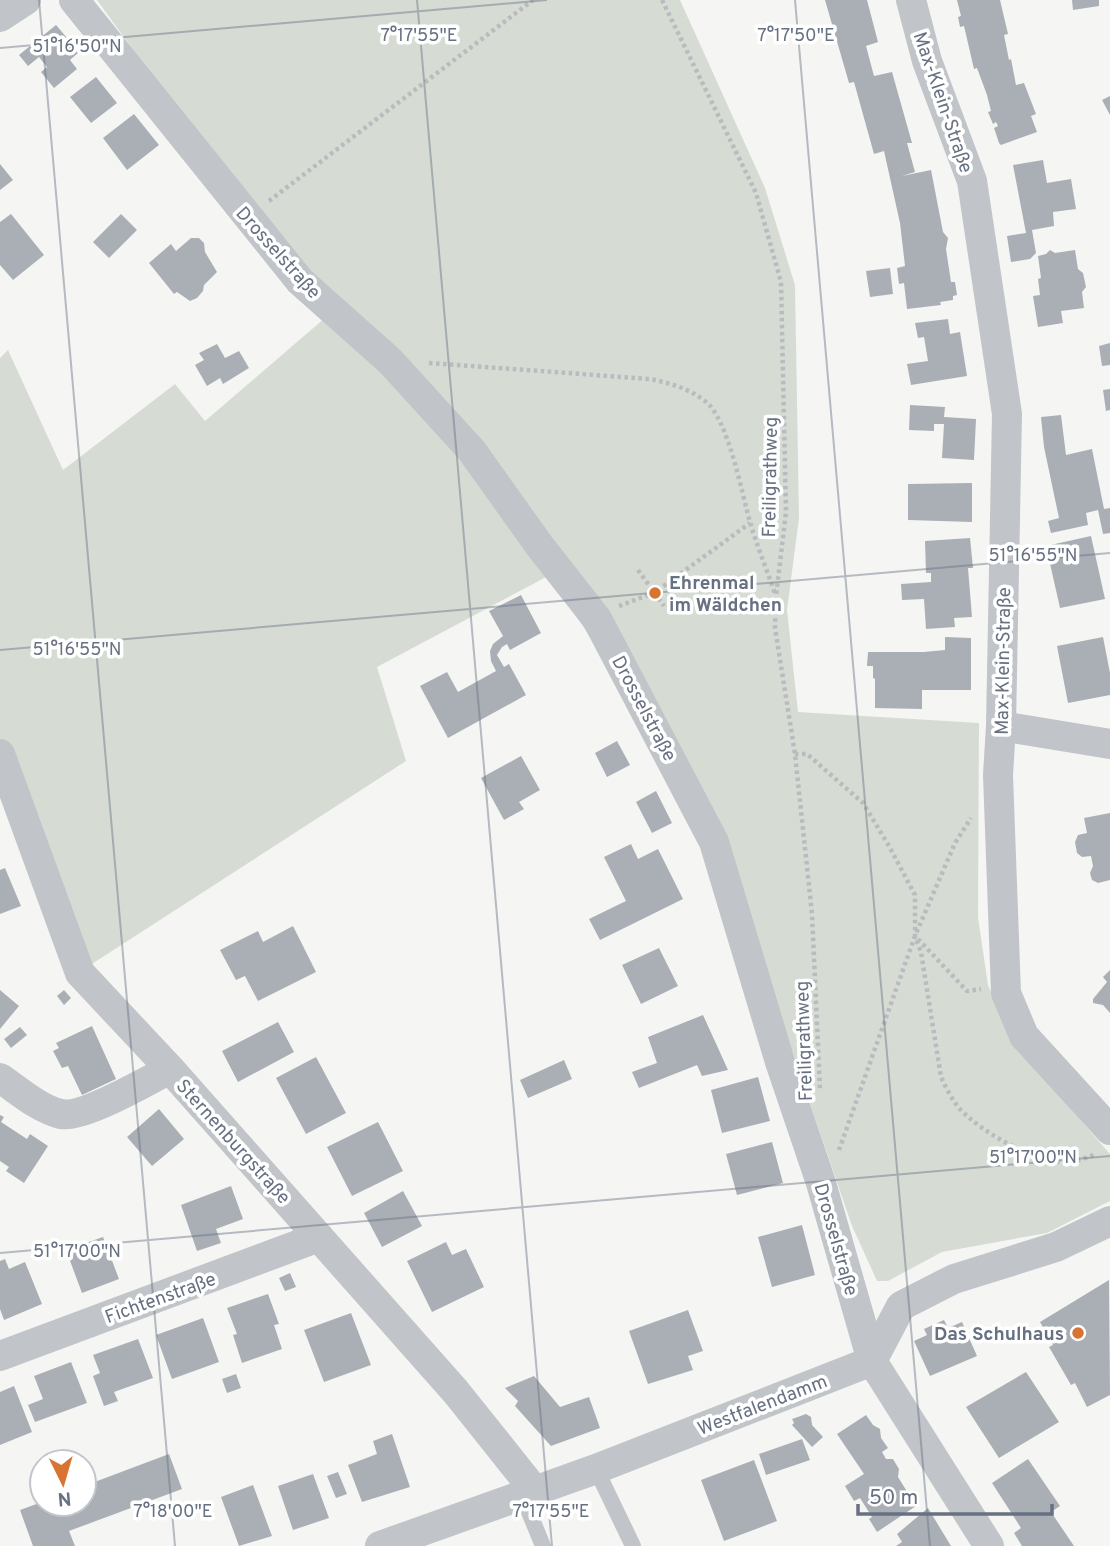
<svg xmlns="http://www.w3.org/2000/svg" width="1110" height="1546" font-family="Overpass,sans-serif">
<rect width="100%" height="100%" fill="#f5f6f3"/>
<path fill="#d6dcd4" d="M97,0H680L765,188L795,285L799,518L787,610L798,712L979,723L978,917L988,985L1012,1042L1110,1154V1201L1047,1233L942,1252L888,1281H877L852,1226L719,838L550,575L377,667L406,761L81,971L0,752V358L8,350L63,470L175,384L205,421L326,317Z"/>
<path fill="#aaafb6" d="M825,0H867L878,42L866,46L874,76L892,72L912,143H907L915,172L902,176L931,170L943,232L948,238L946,249L951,282H955L957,295L953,296V300L940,302L941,305L907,309L904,283L899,284L897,268L905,266L900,223L884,151L874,154L854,82L849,83Z
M957,0H1000L1008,34L1004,35L1009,60L1011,59L1016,85L1024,83L1036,114L1031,116L1037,132L1001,145L999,143L994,128L998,126L996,122L993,124L988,112L991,111L987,95L977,68L974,69L964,26L960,27L958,17L961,16Z
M1072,0H1099V6L1073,10Z
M56,25L79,52L70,60L77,69L54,88L41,72L47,67L39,57L28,66L19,55Z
M96,77L117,103L91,123L70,97Z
M1110,96V115L1102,100Z
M134,114L159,145L127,170L103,138Z
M1043,160L1047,183L1071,179L1076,209L1053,212L1054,226L1032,230L1036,253L1030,259L1011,262L1007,236L1026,233L1013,165Z
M0,164L13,180L0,190Z
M11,214L44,255L13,280L0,265V222Z
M121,214L137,230L109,258L93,242Z
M191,238H199L204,243L205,252L217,272L204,285L203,291L197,298L190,301L177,292L174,294L149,263L171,244L176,251Z
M1050,250L1055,253L1075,250L1078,269L1083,273L1086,287L1082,292L1084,308L1061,311L1063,323L1038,327L1033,296L1040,295L1038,279L1041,278L1038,256L1046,254Z
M890,268L893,294L870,297L866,271Z
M948,319L950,334L960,332L967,376L911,385L907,364L928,361L924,337L918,338L915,323Z
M1110,343V365L1102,366L1099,346Z
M217,344L225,358L239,351L249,368L223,384L220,378L207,386L195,365L204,360L199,353Z
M1110,389V410L1106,411L1103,390Z
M910,405L945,407L944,417L976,419L974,460L942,458L944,424H934V431L909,430Z
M1061,415L1066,455L1092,449L1104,509L1110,508V533L1103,534L1098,510L1086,513L1088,525L1051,533L1048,521L1059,518L1044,447L1041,417Z
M972,483V522L908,520V484Z
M1091,536L1105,599L1060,608L1046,546Z
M970,538L973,568H968L972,617L954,618L955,627L926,629L924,599L902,600L901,584L931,582V573H926L925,541Z
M521,595L541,633L510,650L507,644L502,647L497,655L504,667L509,664L526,695L448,738L420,686L447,672L458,692L496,671L491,661L490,651L493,644L503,636L489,611Z
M945,637L971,638V690H922V709L875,708V679L873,678V666H867L868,652H924L945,650Z
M1103,637L1110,673V695L1068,703L1057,646Z
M617,741L630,765L607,777L595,753Z
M521,756L540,790L519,802L524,809L504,820L481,778Z
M656,791L672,823L652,833L636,802Z
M1110,813V880L1098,883L1092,880L1090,873L1093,866L1091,856L1082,857L1077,853L1075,842L1078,835L1087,833L1084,818Z
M631,844L638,859L658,849L683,899L600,940L589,919L626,901L604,857Z
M5,868L21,906L0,914V870Z
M293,926L316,972L258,1001L245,976L236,980L220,950L258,931L263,942Z
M659,948L678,986L641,1004L622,965Z
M1110,970V1013L1103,1005L1093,1003V999L1107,982L1103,977Z
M0,990L19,1006L0,1029Z
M64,990L71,998L64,1005L57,996Z
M703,1015L728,1070L702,1076L697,1065L639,1088L632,1072L657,1063L648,1037Z
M278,1022L294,1052L238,1082L222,1051Z
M92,1026L116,1079L82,1095L68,1066L62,1068L53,1051L59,1048L56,1043Z
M20,1027L27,1035L11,1048L4,1039Z
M316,1057L346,1113L306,1134L276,1078Z
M564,1060L572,1079L528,1098L520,1080Z
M758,1077L770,1121L722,1133L711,1090Z
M159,1109L184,1139L152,1166L127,1137Z
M0,1115L4,1117L1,1122L27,1139L30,1134L48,1146L24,1183L6,1171L9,1167L0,1161Z
M378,1122L403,1171L352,1196L327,1147Z
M772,1142L783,1183L737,1195L726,1154Z
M231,1186L243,1219L216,1229L221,1243L197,1251L181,1205Z
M403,1191L422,1226L382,1247L364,1213Z
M802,1225L815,1275L772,1287L758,1237Z
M103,1237L119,1279L82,1293L66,1250Z
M446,1242L452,1255L466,1249L484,1287L432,1312L407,1261Z
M5,1259L9,1269L25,1262L42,1304L4,1320L0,1309V1261Z
M290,1273L296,1287L285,1291L279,1278Z
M1109,1280L1110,1395L1087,1407L1075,1383L1071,1385L1049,1347L1053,1345L1040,1322Z
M268,1294L279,1324L274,1325L282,1349L242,1363L233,1335L237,1334L227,1308Z
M688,1310L703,1351L688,1356L693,1370L648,1384L629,1331Z
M351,1313L371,1365L324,1382L304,1330Z
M203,1318L219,1362L172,1379L156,1335Z
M944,1320L948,1328L962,1322L977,1356L930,1376L914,1341L927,1335L924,1329Z
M138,1339L153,1378L114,1392L118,1401L104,1406L93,1376L100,1373L93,1355Z
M71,1362L87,1403L35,1422L28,1405L43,1399L34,1376Z
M1026,1372L1059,1422L999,1458L966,1407Z
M236,1374L241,1388L227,1393L222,1379Z
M534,1376L560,1407L589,1397L600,1428L551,1446L515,1406L518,1401L505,1388Z
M14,1386L32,1432L0,1445V1392Z
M806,1414L811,1417L812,1425L823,1437L812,1447L792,1425L794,1423L792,1419Z
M866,1415L873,1425L880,1429L881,1438L888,1448L882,1452L886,1459H893L899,1469L898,1477L916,1506L877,1532L869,1519L872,1517L860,1498L854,1501L845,1486L864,1474L837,1434Z
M392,1434L410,1487L362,1502L348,1465L377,1454L373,1441Z
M802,1439L810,1460L766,1475L759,1454Z
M169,1454L182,1489L69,1531L75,1546H33L20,1510L42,1502V1504H84V1486Z
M1028,1459L1060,1506L1051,1512L1074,1546H1022L1014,1533L1021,1528L992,1483Z
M754,1460L777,1521L724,1541L701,1480Z
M338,1472L347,1494L336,1498L327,1476Z
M313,1474L329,1518L293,1530L278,1486Z
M253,1485L272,1536L239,1546L221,1497Z
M928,1508L951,1546H896L902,1542L897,1534Z"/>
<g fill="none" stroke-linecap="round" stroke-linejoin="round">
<path stroke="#b9bbbe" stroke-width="4.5" stroke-dasharray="3.5 3.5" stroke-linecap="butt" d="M662,0L756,193L781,282L786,512L776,596L775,628L795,754L812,914L820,1090
M269,201L533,0
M429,363L650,379C669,383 688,388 705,401C728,418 742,494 750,522C757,546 767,570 775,594
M638,570L664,606
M619,606L654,593L750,523
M795,754H807L863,803L889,846L915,895V936L921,952L941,1077C946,1088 952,1100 960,1109C981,1132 1038,1165 1070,1162C1079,1161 1088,1157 1096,1154
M918,939L967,991L981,989
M839,1150L915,936L955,843L971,818"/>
<path stroke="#c1c4c8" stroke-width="16" d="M596,1469L633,1546
M522,1495L543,1546"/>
<path stroke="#c1c4c8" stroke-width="30" d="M74,0L300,281L390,361L472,451L539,545L597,619L714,842L780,1062L821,1183L872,1361L989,1546
M911,0L927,61L972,181L1007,414L1001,726L998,775L1006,993L1024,1036L1110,1130
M0,17L26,0
M1001,726L1110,744
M0,754L80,973L170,1069L456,1392L535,1491
M0,1078C18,1090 39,1109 61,1114C82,1119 149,1080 170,1069
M0,1356L319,1237
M380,1546L596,1469L872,1361L901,1306L954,1279L1056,1247L1110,1221"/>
</g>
<path fill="none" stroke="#677182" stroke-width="2" stroke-opacity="0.45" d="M39,0L175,1546M417,0L552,1546M795,0L930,1546M0,48L547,0M0,650L1110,553M0,1253L1110,1156"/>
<g fill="#d77432" stroke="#fff" stroke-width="2.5">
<circle cx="655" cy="593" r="7"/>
<circle cx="1078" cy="1333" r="7"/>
</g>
<g text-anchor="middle" stroke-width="7" stroke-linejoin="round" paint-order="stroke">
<g font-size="19" fill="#677182" stroke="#fff">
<text transform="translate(944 102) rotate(71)" y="7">Max-Klein-Straße</text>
<text transform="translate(279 252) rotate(48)" y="7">Drosselstraße</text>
<text transform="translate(769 477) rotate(-89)" y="7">Freiligrathweg</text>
<text transform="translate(1002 661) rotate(-89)" y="7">Max-Klein-Straße</text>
<text transform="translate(645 708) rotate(62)" y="7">Drosselstraße</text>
<text transform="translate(803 1041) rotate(-92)" y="7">Freiligrathweg</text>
<text transform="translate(234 1141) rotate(48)" y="7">Sternenburgstraße</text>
<text transform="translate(837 1239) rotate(74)" y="7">Drosselstraße</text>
<text transform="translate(160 1297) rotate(-20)" y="7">Fichtenstraße</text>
<text transform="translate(762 1404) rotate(-21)" y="7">Westfalendamm</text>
</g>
<g font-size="19" font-weight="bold" fill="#677182" stroke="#fff" text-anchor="start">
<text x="669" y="589">Ehrenmal<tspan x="669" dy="22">im Wäldchen</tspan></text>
<text x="1064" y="1340" text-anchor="end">Das Schulhaus</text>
</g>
</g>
<g font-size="18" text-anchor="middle" fill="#677182" stroke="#fff" stroke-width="7" stroke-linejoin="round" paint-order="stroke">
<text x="796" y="41">7°17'50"E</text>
<text x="419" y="41">7°17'55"E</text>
<text x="77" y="52">51°16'50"N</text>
<text x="1033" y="561">51°16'55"N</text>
<text x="77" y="655">51°16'55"N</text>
<text x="1033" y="1163">51°17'00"N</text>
<text x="77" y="1257">51°17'00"N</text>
<text x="173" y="1517">7°18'00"E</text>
<text x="551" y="1517">7°17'55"E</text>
</g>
<g transform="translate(63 1483) rotate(175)"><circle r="33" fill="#ffffff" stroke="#c2c6cd" stroke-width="2"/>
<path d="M0-5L12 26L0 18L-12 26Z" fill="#d77432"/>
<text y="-10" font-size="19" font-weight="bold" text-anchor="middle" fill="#677182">N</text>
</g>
<path d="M858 1504v10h194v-10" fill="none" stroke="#677182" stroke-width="3.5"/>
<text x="869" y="1504" font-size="21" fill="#677182" stroke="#ffffff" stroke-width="5" paint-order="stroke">50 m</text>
</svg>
